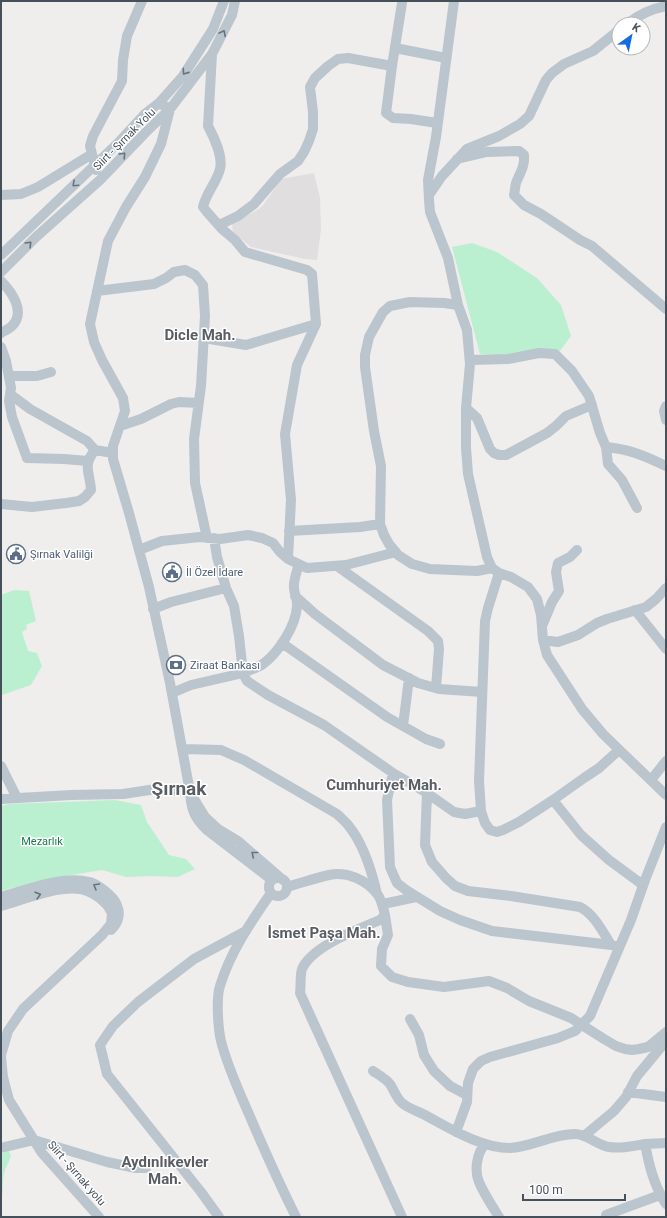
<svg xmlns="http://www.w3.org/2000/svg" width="667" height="1218" font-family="Roboto,sans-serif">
<rect width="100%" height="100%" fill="#f0eded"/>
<path fill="#e1dedf" d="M314,173L320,198L321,229L317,260L305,259L251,247L233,232L232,224L259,209L264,204L281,179Z"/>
<path fill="#baf0d0" d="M472,243L497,252L537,278L561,305L571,336L560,351L550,349L502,355L480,354L452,247Z
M14,590L29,591L36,621L26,625L27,629L22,632L28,651L37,653L42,666L31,685L2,695L1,693V595Z
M115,800L141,805L147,822L169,855L186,859L195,869L178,877L150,876L126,877L102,870L48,879L1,891V806L9,804Z
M9,1151L11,1156C9,1162 5,1168 4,1174C2,1183 4,1190 1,1200V1154Z"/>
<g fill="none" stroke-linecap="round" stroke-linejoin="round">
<path stroke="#bbc5cd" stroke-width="10" d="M454,1L436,137L428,180L429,200L430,212L448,258L458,305L467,330L470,364L466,408V448L468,474L487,557L492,568L499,573L511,577L528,587L537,599L541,615L543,640L547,655L582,709L603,734L666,795
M402,3L392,66L386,113L393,118L411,119L437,123
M627,24C638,15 651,9 666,6
M395,48L446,58
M212,54L208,126C214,137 223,157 220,169C217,182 206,193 203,207L207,212L222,229L235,240L245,252L307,270L312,274L316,324L297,365L285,434L291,500L288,559
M159,103L170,109L161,144L145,177L126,207L108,241L90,324L94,342L102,360L123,398L125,411L113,446V459L129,513L149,587L170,683L190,792C191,809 194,818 207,830L272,880
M457,159L487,152L519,151L524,155C525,166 520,173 516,183C515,187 515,191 514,195L524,205L541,214L580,240L592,246L666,309
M96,170L90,146L93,136L122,81L123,60L127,36L142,1
M1,195L21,194L38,187L92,154
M429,195L442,176L467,149L499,136L520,124L529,116L546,80L552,73L564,64L593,51L619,30
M219,225L238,216L254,204L280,174L298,161L304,152L309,141L313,129V112L310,87L315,78L328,66L338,59L348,58L392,66
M1,255L120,141L145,114L159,103L183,76L213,29L224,1
M1,272L36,237L100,180L145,133L170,109L212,54L232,15L235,1
M1,281C12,292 26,312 12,326C9,329 4,331 1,333
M97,291L154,284L166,278L174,272L185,270L195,275L203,285L205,316L201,386L194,439L195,483L207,538
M458,305L444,303L410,302L390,306L383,312L369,337L365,355V367L374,431L381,466L380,524L384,535L389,544L398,555L412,564L430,569L477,571L492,568
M204,338L246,345L316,324
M1,347L6,361L11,388L9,401L12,417L27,458L64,459L88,461
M470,360L508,359L539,353L555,354L572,371L589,396L600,433L606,447L608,464L622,480L637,508
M9,376H37L51,372
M10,394L30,409L87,441L95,450
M666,406L664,411L666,420
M466,408L477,418L490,449L494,453L499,455H506L547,433L556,426L566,416L592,405
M120,426L141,419L171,404L179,402L198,403
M606,447C629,449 645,456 666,466
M1,504L32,507L66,503L79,501L85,497L91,490C90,472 82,466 95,450L113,453
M289,531L360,527L380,524
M139,550L162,541L200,537L220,539L248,535L262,538L273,543L280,552L288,559L307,568L346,565L396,552
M299,564C297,571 293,581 294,588C294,594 298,600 297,606C296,626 278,653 263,664C257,668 249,670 243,673L247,681L268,695L324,725L393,773L427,793L454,812L465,814L481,811
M337,566L428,631L438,641L439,649L436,688
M499,573L488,608L485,621L479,781L481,811L485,823L490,830L497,832L503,830L519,822L553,800L584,778L599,768L619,750
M295,596L315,614L383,665L418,683L439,689L482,692
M153,609L171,602L226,588
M635,610L666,649
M542,626L552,602L559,591L556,572L558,563L570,557L577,550
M543,640L558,642L578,635L597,623L607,619L646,607L656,599L666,588
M282,643L387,717L426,739L440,744
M172,693L191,685L243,673L239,636L234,606L226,588L217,557L214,538
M403,726L409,678
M183,749L221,750L244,760L337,814C341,818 345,821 348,825C363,843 372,872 377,894
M1,766L17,798
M393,773L387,800L390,867L397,883L406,890L440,911L460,920L492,931L620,946
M651,780L666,761
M427,793L425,845L432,862L446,878L455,886L468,891L511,896L580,907C594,914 603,932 611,945
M192,796L205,817L218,829L238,841L283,880
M1,799L71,795L123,794L156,789L190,792
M553,800L581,835L609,860L643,885
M269 887a9 9 0 1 1 18 0a9 9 0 1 1-18 0Z
M287,887C301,883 315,878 329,875C347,871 367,880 378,895C382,901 383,908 385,915L380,920C359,929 312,946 302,969C300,974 301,987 300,993L402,1217
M271,893C251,922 230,952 220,986C216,998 218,1028 221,1041C227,1065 238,1089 248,1112C263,1147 279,1183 296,1217
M1,897C26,890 64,875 89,882C95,883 100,887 105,891C110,895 115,900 117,905C121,915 118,923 111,930
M383,904L416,897
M1,906C25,899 56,886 80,889C88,890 100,897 105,903C108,905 110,910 112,913L111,924L102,935L23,1009L8,1031L1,1055
M385,915L388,935L382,949L381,966L392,977L408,982L444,987L489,981L507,988L529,1001L571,1018L604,1039L616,1046L625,1049L632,1050L639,1049L648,1047L666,1032
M410,1019L419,1035L424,1055L434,1071L450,1086L467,1095
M1,1057L3,1077L9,1100L42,1153L99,1217
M373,1071C379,1075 386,1079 390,1084C394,1090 396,1097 401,1102C407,1108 415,1110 423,1114C448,1127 480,1148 510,1148C532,1147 552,1134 575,1134C587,1134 597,1145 609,1147C621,1149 633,1146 645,1144C649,1165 654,1186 666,1204
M628,1092L666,1097
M456,1132L467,1102L468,1083L473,1069L481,1061L490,1057L558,1038L575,1031L590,1016L631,920L645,880L666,827
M584,1136L614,1111L626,1097L637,1076L666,1041
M485,1144C477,1153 474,1170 479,1182C484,1194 492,1206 499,1217
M645,1144L666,1143
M1,1148L34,1140L107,1162L136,1168H146
M606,1215L660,1195
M219,1217L201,1192L107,1074L100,1045L113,1026L138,1002L194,959L246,931"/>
</g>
<defs><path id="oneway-chevron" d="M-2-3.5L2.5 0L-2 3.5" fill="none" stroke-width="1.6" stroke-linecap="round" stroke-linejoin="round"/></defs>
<g stroke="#68737d">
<use href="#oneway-chevron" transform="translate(223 33) rotate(-62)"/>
<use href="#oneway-chevron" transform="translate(185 72) rotate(125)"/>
<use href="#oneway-chevron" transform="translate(123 155) rotate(-46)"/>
<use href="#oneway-chevron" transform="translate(75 184) rotate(137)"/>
<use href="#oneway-chevron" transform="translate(29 244) rotate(-45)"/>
<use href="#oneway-chevron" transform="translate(254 854) rotate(-141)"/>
<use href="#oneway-chevron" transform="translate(96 886) rotate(-150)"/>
<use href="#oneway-chevron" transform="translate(38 895) rotate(-16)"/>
</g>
<defs>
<g id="civic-ring" transform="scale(1)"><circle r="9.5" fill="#fff" stroke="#5c6f8a" stroke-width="1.5"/><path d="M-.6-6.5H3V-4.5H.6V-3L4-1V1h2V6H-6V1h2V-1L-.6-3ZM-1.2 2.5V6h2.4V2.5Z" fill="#5c6f8a"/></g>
<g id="bank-ring" transform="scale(1)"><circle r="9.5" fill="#fff" stroke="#5c6f8a" stroke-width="1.5"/><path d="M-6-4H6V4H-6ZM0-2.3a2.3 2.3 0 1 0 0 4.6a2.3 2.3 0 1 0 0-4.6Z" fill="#5c6f8a"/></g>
</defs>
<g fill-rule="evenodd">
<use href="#civic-ring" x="16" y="554"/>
<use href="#civic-ring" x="172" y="572"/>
<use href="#bank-ring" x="176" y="665"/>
</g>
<g text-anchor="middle" stroke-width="3" stroke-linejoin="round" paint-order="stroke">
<g font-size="11" fill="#45505b" stroke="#fff">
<text transform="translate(124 139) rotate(-45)" y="4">Siirt - Şırnak Yolu</text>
<text transform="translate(77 1173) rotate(49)" y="4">Siirt - Şırnak yolu</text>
</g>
<g font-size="11" fill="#4e5e75" stroke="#fff" text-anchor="start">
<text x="30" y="558">Şırnak Valilği</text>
<text x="186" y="576">İl Özel İdare</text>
<text x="190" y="669">Ziraat Bankası</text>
</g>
<g font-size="11" fill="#147e4b" stroke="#fff">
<text x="42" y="845">Mezarlık</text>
</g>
<g font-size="15" font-weight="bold" fill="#5a5e63" stroke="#fff">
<text x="200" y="340">Dicle Mah.</text>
<text x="384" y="790">Cumhuriyet Mah.</text>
<text x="324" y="938">İsmet Paşa Mah.</text>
<text x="165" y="1167">Aydınlıkevler<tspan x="165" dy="17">Mah.</tspan></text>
</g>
<g font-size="19" font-weight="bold" fill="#5a5e63" stroke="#fff">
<text x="179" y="795">Şırnak</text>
</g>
</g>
<rect width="667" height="1218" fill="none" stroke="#45505b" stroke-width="4"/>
<g transform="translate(631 36) rotate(33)"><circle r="19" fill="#ffffff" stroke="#b5b9bd"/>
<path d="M0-3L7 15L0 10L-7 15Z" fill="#156be3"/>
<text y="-6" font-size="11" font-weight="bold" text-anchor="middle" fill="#45505b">K</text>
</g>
<path d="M523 1194v6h102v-6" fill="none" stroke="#45505b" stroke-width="2"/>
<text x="529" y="1194" font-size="12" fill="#45505b" stroke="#ffffff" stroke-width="3" paint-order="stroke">100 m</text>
</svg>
